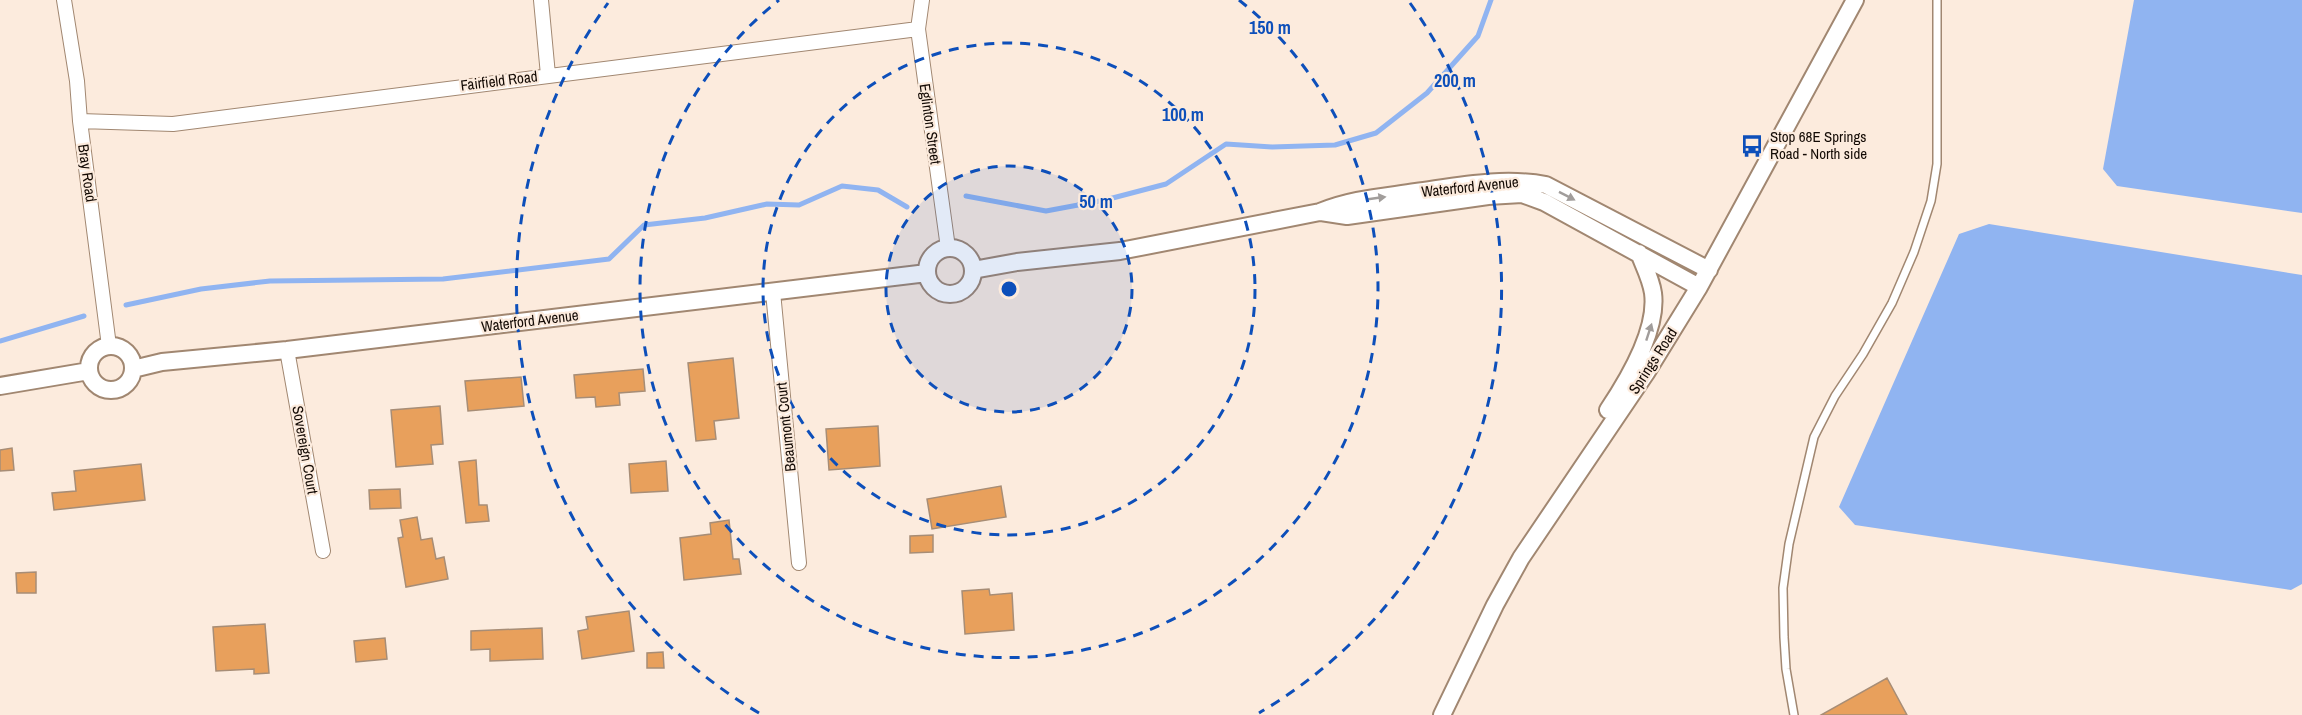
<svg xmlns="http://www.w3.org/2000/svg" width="2302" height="715" font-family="'Archivo Narrow',sans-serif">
<rect width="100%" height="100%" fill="#fcebdd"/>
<path fill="#90b4f1" d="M2134,0H2302V213L2117,186L2103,169Z
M1989,224L2302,275V584L2291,590L1855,525L1839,507L1959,234Z"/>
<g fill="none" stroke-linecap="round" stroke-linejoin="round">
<path stroke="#90b4f1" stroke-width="5" d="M966,196L1046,211L1105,200L1166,184L1226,144L1272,147L1335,145L1376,133L1427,93L1478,36L1491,0
M126,305L201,289L270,281L443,279L609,259L644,225L705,218L767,204L799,205L842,186L878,190L907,207
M0,341L84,316"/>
</g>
<path fill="#e8a05c" stroke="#a78d76" stroke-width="1.5" d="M733,358L739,418L714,421L716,439L696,441L688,363Z
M643,369L645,391L619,393L620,405L596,407L595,397L576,398L574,375Z
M521,377L524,406L468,411L465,381Z
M440,406L443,444L431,445L433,464L396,467L391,410Z
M878,426L880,466L829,470L826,429Z
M12,448L14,470L0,471V450Z
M476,460L479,505H487L489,521L466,523L459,462Z
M666,461L668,491L631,493L629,464Z
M141,464L145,500L54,510L52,493L76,491L74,471Z
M1001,486L1006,517L932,529L927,499Z
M400,489L401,508L370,509L369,490Z
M417,517L421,540L432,538L436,559L444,557L448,579L406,587L398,538L403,537L400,520Z
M729,520L733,559H739L741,574L684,580L680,538L711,534L710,523Z
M933,535V552L910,553V536Z
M36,572V593H17L16,573Z
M989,589L990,595L1012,593L1014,630L965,634L962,591Z
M629,611L634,651L582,659L578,631L588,629L586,617Z
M265,624L269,673L254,674V669L216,671L213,627Z
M542,628L543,659L490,661V649L471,650V631Z
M385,638L387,659L356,662L354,641Z
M663,652L664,668H647V653Z
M1887,678L1907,715H1821Z"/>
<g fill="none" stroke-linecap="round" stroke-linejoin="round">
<g stroke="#a18771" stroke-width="10">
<path id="service" d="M1794,715L1786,669L1784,637L1783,588L1789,544L1814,437L1835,396L1863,354L1892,303L1914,252L1931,201L1937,164V0"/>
</g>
<g stroke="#a18771" stroke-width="16">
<path id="minor" d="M64,0L77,81L80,121L109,346
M541,0L548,75
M922,0L918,29L948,248
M80,121L173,124L918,29
M773,292L799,563
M287,350L323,551"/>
</g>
<g stroke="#a18771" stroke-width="20">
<path id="tertiary" d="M1321,212L1347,216L1488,196L1522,194L1544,202L1699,287
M927 271a23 23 0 1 1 46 0a23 23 0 1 1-46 0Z
M973,270L1017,262L1120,251L1320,212C1351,199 1383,197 1416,192C1459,186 1502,177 1546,185L1709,270
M89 368a22 22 0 1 1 44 0a22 22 0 1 1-44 0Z
M133,369L162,362L287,350L927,273
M0,386L89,371
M1608,410C1628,380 1658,330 1653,293C1651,279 1644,266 1639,253
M1442,715L1495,605L1521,558L1646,373L1699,287L1855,0"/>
</g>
<use href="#service" stroke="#fff" stroke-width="7"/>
<use href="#minor" stroke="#fff" stroke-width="14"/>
<use href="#tertiary" stroke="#fff" stroke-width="16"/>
</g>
<defs><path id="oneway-solid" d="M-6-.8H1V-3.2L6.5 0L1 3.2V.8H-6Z" transform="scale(1.5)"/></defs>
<g fill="#a19d9b">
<use href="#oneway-solid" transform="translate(1567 196) rotate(27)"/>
<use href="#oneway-solid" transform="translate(1377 198) rotate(-8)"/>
<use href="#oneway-solid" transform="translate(1649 332) rotate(-72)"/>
</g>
<circle cx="1009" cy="289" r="123" fill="#0d4fba" fill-opacity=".12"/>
<g fill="none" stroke="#0d4fba" stroke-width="3" stroke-dasharray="10 8">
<circle cx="1009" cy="289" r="123"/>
<circle cx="1009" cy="289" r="246"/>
<path d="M1239 0A369 369 0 1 1 779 0"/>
<path d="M759 713A492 492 0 0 1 608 3M1410 3A492 492 0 0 1 1259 713"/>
</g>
<defs>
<g id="bus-bare" transform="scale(1.8)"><path d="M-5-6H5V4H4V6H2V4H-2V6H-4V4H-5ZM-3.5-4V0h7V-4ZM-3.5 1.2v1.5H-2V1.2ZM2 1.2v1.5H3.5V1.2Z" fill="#0d4fba" stroke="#fcebdd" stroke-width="2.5" paint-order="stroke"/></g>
</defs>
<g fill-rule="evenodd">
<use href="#bus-bare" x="1752" y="146"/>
</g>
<g text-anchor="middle" stroke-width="4.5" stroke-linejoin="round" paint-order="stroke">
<g font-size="15" fill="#130a04" stroke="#fcebdd">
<text transform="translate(499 81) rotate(-7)" y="5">Fairfield Road</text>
<text transform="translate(930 124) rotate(82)" y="5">Eglinton Street</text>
<text transform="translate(87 173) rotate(82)" y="5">Bray Road</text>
<text transform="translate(1470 187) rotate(-6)" y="5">Waterford Avenue</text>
<text transform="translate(530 321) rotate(-7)" y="5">Waterford Avenue</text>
<text transform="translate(1653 361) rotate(-57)" y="5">Springs Road</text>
<text transform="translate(786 427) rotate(-96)" y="5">Beaumont Court</text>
<text transform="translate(305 450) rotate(80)" y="5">Sovereign Court</text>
</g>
<g font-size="15" fill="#130a04" stroke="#fcebdd" text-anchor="start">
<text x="1770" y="142">Stop 68E Springs<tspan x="1770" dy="17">Road - North side</tspan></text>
</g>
</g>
<circle cx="1009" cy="289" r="9" fill="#0d4fba" stroke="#fcebdd" stroke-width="3"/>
<g font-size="18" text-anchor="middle" font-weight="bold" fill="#0d4fba" stroke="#fcebdd" stroke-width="4.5" stroke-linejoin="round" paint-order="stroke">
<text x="1270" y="34">150 m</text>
<text x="1455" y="87">200 m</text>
<text x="1183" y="121">100 m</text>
<text x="1096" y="208">50 m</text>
</g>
</svg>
